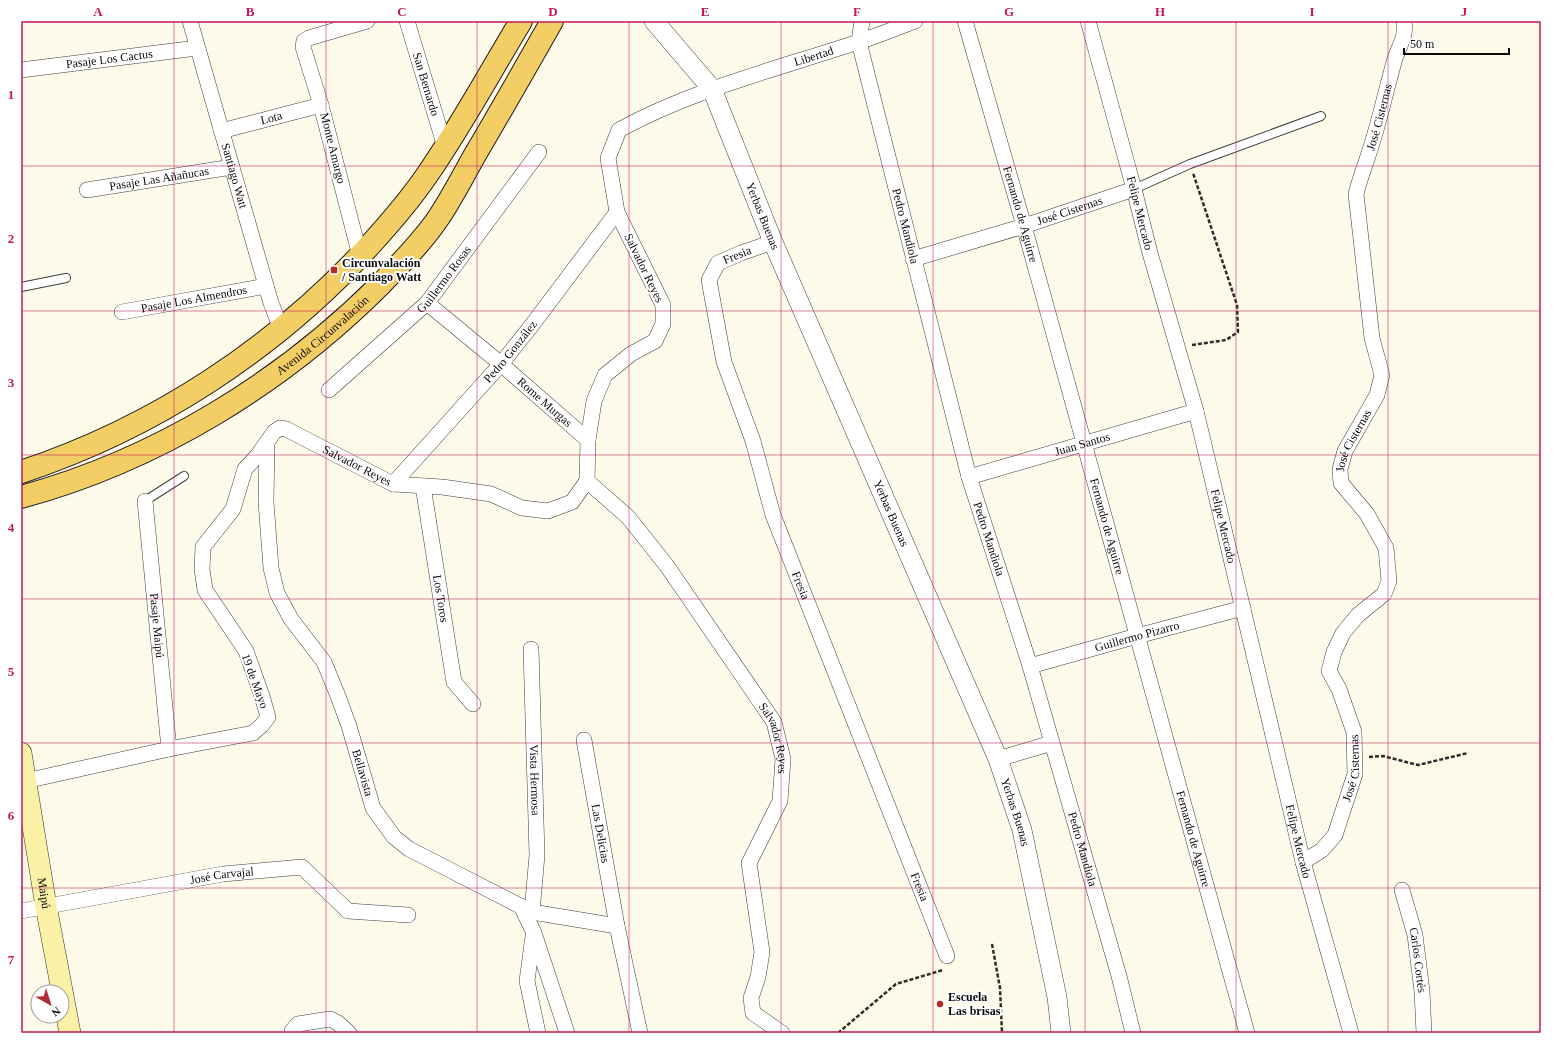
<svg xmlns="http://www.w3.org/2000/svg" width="1562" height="1054" font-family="'Times New Roman',serif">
<rect width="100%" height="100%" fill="#fefae9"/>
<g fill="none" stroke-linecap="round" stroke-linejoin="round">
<defs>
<g id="service">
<polyline points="1134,189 1190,164 1321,116"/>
<polyline points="21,287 66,278"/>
<polyline points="145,501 184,476"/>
</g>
<g id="minor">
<path id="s1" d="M190,21L271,303L281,329"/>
<path id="s2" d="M407,21L445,147"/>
<path id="s3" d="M862,21L859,42L969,477L1030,666L1119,976L1133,1033"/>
<path id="s4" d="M965,21L1024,226L1247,1033"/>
<path id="s5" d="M1088,21L1134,189L1150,253L1196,411L1303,862L1351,1033"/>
<path id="s6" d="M21,70L197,48"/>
<path id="s7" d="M221,131L321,105"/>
<path id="s8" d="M87,190L232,167"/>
<path id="s9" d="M773,242L741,253L718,263L709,280L724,362L753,441L773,515L947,956"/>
<polyline points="360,256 321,105 303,47 304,41 309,38 367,21"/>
<path id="s10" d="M913,259L1024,226L1134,189"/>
<path id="s11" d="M427,303L501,364L588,440"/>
<path id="s12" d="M122,312L266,286"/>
<path id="s13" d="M329,390L427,303L539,152"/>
<path id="s14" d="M267,442L266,502L271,568L277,593L291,619L324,662L338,696L349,726L373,808L394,837L409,849L532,912L617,926L640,1033"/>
<path id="s15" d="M969,477L1196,411"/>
<path id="s16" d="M587,481L628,517L667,566L774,722L783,759L780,801L749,863L762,952L758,977L751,998L753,1013L782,1033"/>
<path id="s17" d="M393,484L501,364L532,325L617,212"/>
<path id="s18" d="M423,486L454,682L473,704"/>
<path id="s19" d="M145,501L169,749"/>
<path id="s20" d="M531,649L537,855L532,912"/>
<path id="s21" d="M1030,666L1137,636L1243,608"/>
<path id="s22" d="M584,740L617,926"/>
<polyline points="998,759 1052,743"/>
<path id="s23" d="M21,782L169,749L253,733L262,725L268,717L262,696L246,651L205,590L202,569L203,547L233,509L245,469L258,455L274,432L280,428L286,429L393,484L442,487L491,494L522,508L548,511L572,502L587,481L588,440L594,401L605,375L631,354L655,341L663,324V305L617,212L608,158L619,130C694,89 777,69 858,42C877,36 896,28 915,21"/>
<path id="s24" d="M1303,862L1322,850L1335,835L1355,774L1354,732L1339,689L1329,671L1334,652L1343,633L1358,615L1384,594L1389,581L1386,548L1367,514L1341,483L1340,469L1345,451L1377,395L1382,375L1372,338L1356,194C1359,182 1363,171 1367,159C1378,128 1385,94 1394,62C1398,47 1407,37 1404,21"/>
<path id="s25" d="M1402,890L1415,935L1422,991L1424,1033"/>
<polyline points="521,906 534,933 567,1033"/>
<path id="s26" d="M21,911L223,874L302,867L348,911L408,915"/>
<polyline points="533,936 527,981 538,1033"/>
<polyline points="292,1033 292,1031 298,1024 330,1019 338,1023 349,1033"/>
</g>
<g id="tertiary">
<path id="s27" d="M654,21L712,89L773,242L998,759L1022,830L1057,997L1061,1033"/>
</g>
<g id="secondary">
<path id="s28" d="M21,753L46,906L70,1033"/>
</g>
<g id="primary">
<path d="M21,472C154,428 275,349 370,245C390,223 410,200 427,175C461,126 490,72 521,21"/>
<path id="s29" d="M21,497C157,460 282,383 381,284C400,264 424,240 439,217C453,196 464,174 476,153C502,109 527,65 552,21"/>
</g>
</defs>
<use href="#service" stroke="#3d3d3d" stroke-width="10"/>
<use href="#minor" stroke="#3d3d3d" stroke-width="16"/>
<use href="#tertiary" stroke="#3d3d3d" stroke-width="20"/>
<use href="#secondary" stroke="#2c2c2c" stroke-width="22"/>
<use href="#primary" stroke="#1b1b1b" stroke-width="24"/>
<g stroke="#2c2c2c" stroke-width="2.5" stroke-dasharray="4 2" stroke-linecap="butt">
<polyline points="1192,345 1226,340 1238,332 1237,305 1193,173"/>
<polyline points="1369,757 1383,756 1418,765 1468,753"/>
<polyline points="992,944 1000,988 1002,1033"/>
<polyline points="838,1033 896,984 943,970"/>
</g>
<use href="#service" stroke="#fff" stroke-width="8"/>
<use href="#minor" stroke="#fff" stroke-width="15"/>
<use href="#tertiary" stroke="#fff" stroke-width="19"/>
<use href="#secondary" stroke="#fbf1a6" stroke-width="21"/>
<use href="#primary" stroke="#f2ce64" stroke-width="22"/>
</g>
<path fill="none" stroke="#c2185b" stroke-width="1" stroke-opacity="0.55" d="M174,21V1033M326,21V1033M477,21V1033M629,21V1033M781,21V1033M933,21V1033M1085,21V1033M1236,21V1033M1388,21V1033M21,166H1541M21,311H1541M21,455H1541M21,599H1541M21,743H1541M21,888H1541"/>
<g fill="#b32a32" stroke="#fff" stroke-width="1.5">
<rect x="330" y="266" width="8" height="8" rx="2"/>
<circle cx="940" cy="1004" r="4"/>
</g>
<g text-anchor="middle" stroke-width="4" stroke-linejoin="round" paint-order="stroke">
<g font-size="12" fill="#0a0a0a" stroke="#fff">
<text dy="4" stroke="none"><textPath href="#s23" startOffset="1531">Libertad</textPath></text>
<text dy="4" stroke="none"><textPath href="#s6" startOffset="89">Pasaje Los Cactus</textPath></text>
<text dy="4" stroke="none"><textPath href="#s2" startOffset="66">San Bernardo</textPath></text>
<text dy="4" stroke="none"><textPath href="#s24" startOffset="820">José Cisternas</textPath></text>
<text dy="4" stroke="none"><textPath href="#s7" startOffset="52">Lota</textPath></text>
<text transform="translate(333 148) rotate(76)" y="4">Monte Amargo</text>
<text dy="4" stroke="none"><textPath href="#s1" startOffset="161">Santiago Watt</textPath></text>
<text dy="4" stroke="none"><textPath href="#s8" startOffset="73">Pasaje Las Añañucas</textPath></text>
<text dy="4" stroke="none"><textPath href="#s10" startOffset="164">José Cisternas</textPath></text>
<text dy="4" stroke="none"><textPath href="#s5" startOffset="199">Felipe Mercado</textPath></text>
<text dy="4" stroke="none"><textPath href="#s4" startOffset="201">Fernando de Aguirre</textPath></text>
<text dy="4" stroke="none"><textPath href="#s27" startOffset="226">Yerbas Buenas</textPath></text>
<text dy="4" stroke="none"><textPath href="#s3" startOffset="211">Pedro Mandiola</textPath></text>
<text transform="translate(737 255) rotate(-22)" y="4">Fresia</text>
<text transform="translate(644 268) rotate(64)" y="4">Salvador Reyes</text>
<text dy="4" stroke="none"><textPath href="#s13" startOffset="160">Guillermo Rosas</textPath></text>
<text dy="4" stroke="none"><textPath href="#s12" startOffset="73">Pasaje Los Almendros</textPath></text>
<text dy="4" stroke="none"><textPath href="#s29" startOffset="345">Avenida Circunvalación</textPath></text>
<text dy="4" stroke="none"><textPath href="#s17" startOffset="177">Pedro González</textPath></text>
<text dy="4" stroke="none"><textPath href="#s11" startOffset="154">Rome Murgas</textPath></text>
<text dy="4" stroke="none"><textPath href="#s24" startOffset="484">José Cisternas</textPath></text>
<text dy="4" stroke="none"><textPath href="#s15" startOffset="118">Juan Santos</textPath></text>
<text dy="4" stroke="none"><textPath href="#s23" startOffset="676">Salvador Reyes</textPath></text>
<text dy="4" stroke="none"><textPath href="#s27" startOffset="550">Yerbas Buenas</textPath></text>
<text dy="4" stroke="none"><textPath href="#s5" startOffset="523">Felipe Mercado</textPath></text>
<text dy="4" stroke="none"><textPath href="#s4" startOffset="525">Fernando de Aguirre</textPath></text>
<text dy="4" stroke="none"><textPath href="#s3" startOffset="535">Pedro Mandiola</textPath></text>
<text dy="4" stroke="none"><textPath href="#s9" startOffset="398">Fresia</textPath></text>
<text dy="4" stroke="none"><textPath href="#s18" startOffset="114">Los Toros</textPath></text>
<text dy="4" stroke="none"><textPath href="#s19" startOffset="125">Pasaje Maipú</textPath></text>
<text dy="4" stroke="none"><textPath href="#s21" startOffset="111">Guillermo Pizarro</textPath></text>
<text transform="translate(255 681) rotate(70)" y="4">19 de Mayo</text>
<text dy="4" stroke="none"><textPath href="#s16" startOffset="322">Salvador Reyes</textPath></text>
<text dy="4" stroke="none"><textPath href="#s24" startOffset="112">José Cisternas</textPath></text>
<text dy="4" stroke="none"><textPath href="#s14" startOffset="353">Bellavista</textPath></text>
<text dy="4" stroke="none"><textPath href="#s20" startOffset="131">Vista Hermosa</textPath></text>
<text dy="4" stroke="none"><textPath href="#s27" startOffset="874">Yerbas Buenas</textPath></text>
<text dy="4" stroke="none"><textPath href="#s22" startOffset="95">Las Delicias</textPath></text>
<text dy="4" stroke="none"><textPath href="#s4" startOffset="849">Fernando de Aguirre</textPath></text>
<text dy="4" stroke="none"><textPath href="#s5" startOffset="847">Felipe Mercado</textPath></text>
<text dy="4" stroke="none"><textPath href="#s3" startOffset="859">Pedro Mandiola</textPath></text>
<text dy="4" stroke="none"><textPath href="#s26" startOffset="204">José Carvajal</textPath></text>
<text dy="4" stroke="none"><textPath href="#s9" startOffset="722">Fresia</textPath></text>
<text dy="4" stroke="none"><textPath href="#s28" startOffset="142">Maipú</textPath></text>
<text dy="4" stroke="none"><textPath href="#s25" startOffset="72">Carlos Cortés</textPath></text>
</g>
<g font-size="12" font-weight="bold" fill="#0a0a0a" stroke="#fff" text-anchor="start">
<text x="342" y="267">Circunvalación<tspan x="342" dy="14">/ Santiago Watt</tspan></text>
<text x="948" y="1001">Escuela<tspan x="948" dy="14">Las brisas</tspan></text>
</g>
</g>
<rect width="1562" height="1054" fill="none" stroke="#ffffff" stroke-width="44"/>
<g transform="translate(50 1004) rotate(141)"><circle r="19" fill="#ffffff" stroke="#9d9d9d"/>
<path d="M0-3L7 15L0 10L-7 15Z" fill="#b32a32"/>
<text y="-6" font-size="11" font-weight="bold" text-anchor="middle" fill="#0a0a0a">N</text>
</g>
<path d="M1404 48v6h105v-6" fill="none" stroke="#0a0a0a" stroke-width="2"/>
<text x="1410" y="48" font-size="12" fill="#0a0a0a" stroke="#ffffff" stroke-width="3" paint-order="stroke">50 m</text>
<rect x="22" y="22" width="1518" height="1010" fill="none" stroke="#c2185b" stroke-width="1.5"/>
<g font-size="13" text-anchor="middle" font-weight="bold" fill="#c2185b">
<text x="98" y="16">A</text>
<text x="250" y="16">B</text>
<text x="402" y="16">C</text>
<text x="553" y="16">D</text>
<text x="705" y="16">E</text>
<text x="857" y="16">F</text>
<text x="1009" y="16">G</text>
<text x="1160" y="16">H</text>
<text x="1312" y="16">I</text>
<text x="1464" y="16">J</text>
<text x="11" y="99">1</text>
<text x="11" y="243">2</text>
<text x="11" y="387">3</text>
<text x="11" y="532">4</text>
<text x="11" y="676">5</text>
<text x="11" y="820">6</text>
<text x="11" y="964">7</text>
</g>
</svg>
